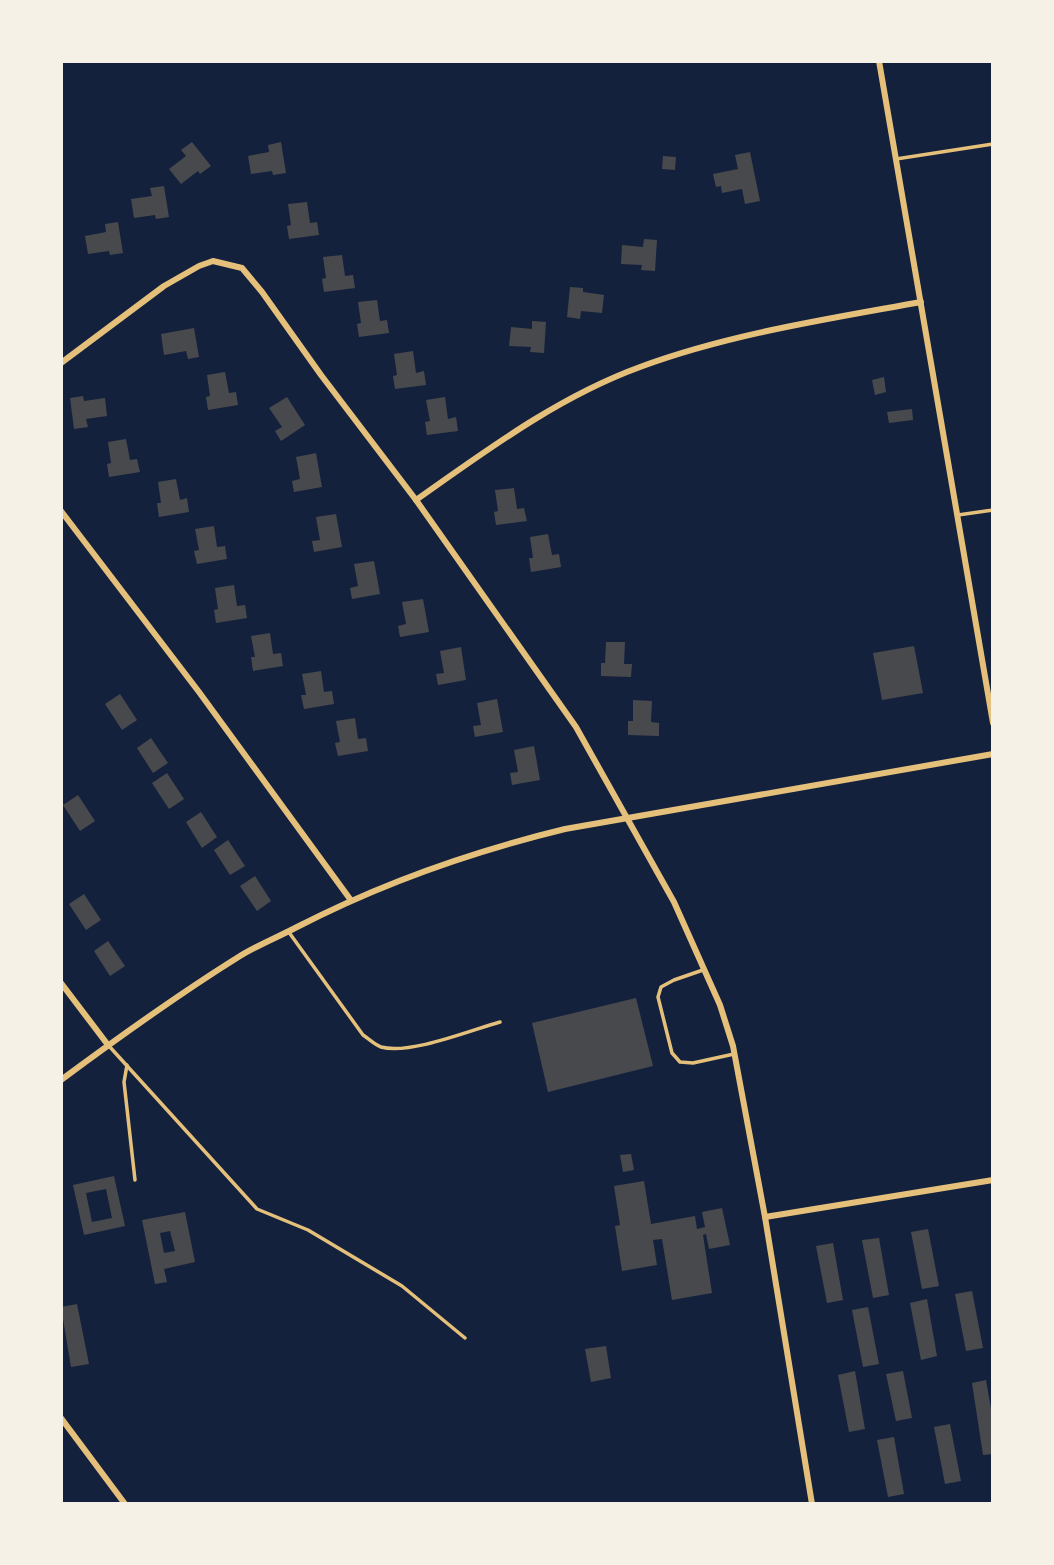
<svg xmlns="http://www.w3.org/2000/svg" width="1054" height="1565" font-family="'Noto Sans',sans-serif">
<rect width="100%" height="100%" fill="#14213d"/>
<g fill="#48494c" fill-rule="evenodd">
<polygon points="192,142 211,166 200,174 198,171 181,184 169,169 186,156 181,150"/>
<polygon points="281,142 286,173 273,175 272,171 251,174 248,156 269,152 268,145"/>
<polygon points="750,152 760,201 745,204 742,189 722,193 721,186 716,187 713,174 738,169 735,155"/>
<polygon points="663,156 676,157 675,170 662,169"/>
<polygon points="164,186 169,217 156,219 155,215 134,218 131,199 152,196 150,188"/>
<polygon points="307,202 310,223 317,222 319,235 289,239 287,226 291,225 288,204"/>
<polygon points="118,222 123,253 110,255 109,251 88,254 85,236 106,232 105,224"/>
<polygon points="644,239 657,240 655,271 641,270 642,265 621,264 622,245 643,247"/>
<polygon points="342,255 345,276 353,275 355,288 324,292 322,279 326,278 323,257"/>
<polygon points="570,287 583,288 583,292 604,295 602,313 581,311 580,319 567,317"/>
<polygon points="377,300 380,321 387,320 389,333 359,337 357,324 361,323 358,302"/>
<polygon points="532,321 546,322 544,353 530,352 531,347 509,346 511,327 532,329"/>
<polygon points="194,328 199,357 188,359 186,351 164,355 161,334"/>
<polygon points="413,351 416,373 424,371 426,385 395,389 393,376 397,375 394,354"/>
<polygon points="225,372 229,393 236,392 238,405 208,410 206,397 210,396 207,375"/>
<polygon points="884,377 886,392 875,395 872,380"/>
<polygon points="83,396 84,401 105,398 107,416 86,419 88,427 74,429 70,398"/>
<polygon points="287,397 305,425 281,441 275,431 282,427 269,408"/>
<polygon points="445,397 448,419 456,417 458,431 427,435 425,422 430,421 426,400"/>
<polygon points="912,409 913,420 889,423 887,412"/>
<polygon points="126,439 130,460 137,459 140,472 109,477 107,464 111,463 108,442"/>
<polygon points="316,453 322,487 294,492 292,481 300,479 296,457"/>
<polygon points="176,479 180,500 187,498 189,512 159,517 157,503 161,503 158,482"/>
<polygon points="514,488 517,509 524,508 527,521 496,525 494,512 498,511 495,490"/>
<polygon points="336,514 342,547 314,552 312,541 320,540 316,517"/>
<polygon points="214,526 217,547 225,546 227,559 197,564 194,551 199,550 195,529"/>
<polygon points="548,534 552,555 559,554 561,567 531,572 529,558 533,558 530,537"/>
<polygon points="374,561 380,594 352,599 350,588 358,586 354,564"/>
<polygon points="234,585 237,606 245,605 247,618 216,623 214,610 218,609 215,588"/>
<polygon points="423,599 429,632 400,637 398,626 406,624 402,602"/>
<polygon points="270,633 273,654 281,653 283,666 253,671 251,657 255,657 251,636"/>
<polygon points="606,642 625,642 624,664 632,664 631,677 601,676 601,663 605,663"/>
<polygon points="914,646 923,693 882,700 873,653"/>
<polygon points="461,647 466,680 438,685 436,674 444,673 440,651"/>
<polygon points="321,671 324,692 332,691 334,704 304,709 301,695 306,695 302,674"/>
<polygon points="120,694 137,720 122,730 105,704"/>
<polygon points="497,699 503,732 475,737 473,726 481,725 477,703"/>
<polygon points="633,700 652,701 651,722 659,723 659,736 628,735 628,721 633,721"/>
<polygon points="355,718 358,739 366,738 368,751 338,756 335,743 340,742 336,721"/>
<polygon points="151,738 168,763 153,773 137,748"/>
<polygon points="534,746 540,780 512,785 510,773 518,772 514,750"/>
<polygon points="167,773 184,799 169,809 152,783"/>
<polygon points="78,795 95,821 80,831 63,805"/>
<polygon points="201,812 217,837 202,848 186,822"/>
<polygon points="228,840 245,866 230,875 214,850"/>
<polygon points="255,876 271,901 257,911 240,886"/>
<polygon points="84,894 101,920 86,930 69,904"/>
<polygon points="108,941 125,966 110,976 94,951"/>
<polygon points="636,998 653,1066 548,1092 532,1023"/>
<polygon points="631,1154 634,1170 623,1172 620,1155"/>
<path d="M114,1176L125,1226L84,1235L73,1185ZM106,1189L112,1218L92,1222L86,1193Z"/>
<polygon points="644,1181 651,1224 695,1216 697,1229 705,1227 702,1212 722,1208 730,1245 709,1249 706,1234 703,1235 712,1293 672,1300 662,1239 653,1240 657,1265 622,1271 615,1226 620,1225 614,1186"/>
<path d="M185,1212L195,1262L164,1269L167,1282L155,1284L142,1220ZM170,1231L175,1251L164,1253L160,1233Z"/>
<polygon points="928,1229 939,1286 922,1289 911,1232"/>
<polygon points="879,1238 889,1295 873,1298 862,1240"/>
<polygon points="833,1243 843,1300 827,1303 816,1246"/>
<polygon points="972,1291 983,1348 966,1351 955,1294"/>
<polygon points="927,1299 937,1356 921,1360 910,1303"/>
<polygon points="77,1304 89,1364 71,1367 61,1307"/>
<polygon points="868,1307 879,1364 863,1367 852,1310"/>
<polygon points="606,1346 611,1378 591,1382 585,1349"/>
<polygon points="855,1371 865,1429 849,1432 838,1375"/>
<polygon points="903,1371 912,1418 896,1421 886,1374"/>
<polygon points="986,1380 993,1420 993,1454 983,1455 972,1383"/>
<polygon points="950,1424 961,1481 945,1484 934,1427"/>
<polygon points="894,1437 904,1494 888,1497 877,1440"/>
</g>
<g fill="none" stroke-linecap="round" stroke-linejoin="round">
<g stroke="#e5c07b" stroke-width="3.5">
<polyline points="896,159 993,144"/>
<polyline points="958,515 993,510"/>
<path d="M288,931L363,1035C369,1039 375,1045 381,1047C410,1055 471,1030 500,1022"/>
<polyline points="703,970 674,980 661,987 658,997 672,1053 680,1062 693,1063 734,1054"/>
<polyline points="109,1046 257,1209 308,1230 402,1286 465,1338"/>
<polyline points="127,1065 124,1082 135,1180"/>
</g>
<g stroke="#e5c07b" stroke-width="6">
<polyline points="879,61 993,723"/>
<polyline points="61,363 164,286 199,266 213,261 242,268 262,292 321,375 416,500 576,727 674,902 720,1005 733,1046 765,1217 812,1504"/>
<path d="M416,500C487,450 558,397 640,367C729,334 828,319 921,302"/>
<polyline points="61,511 199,692 350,899"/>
<polyline points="61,983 108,1045"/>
<path d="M61,1080C119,1037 179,994 240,956C258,945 278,937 297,927C384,882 470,852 565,829L993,754"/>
<polyline points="765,1217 993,1180"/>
<polyline points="61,1418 125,1504"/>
</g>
</g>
<rect width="1054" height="1565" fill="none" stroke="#f6f1e7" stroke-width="126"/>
</svg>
